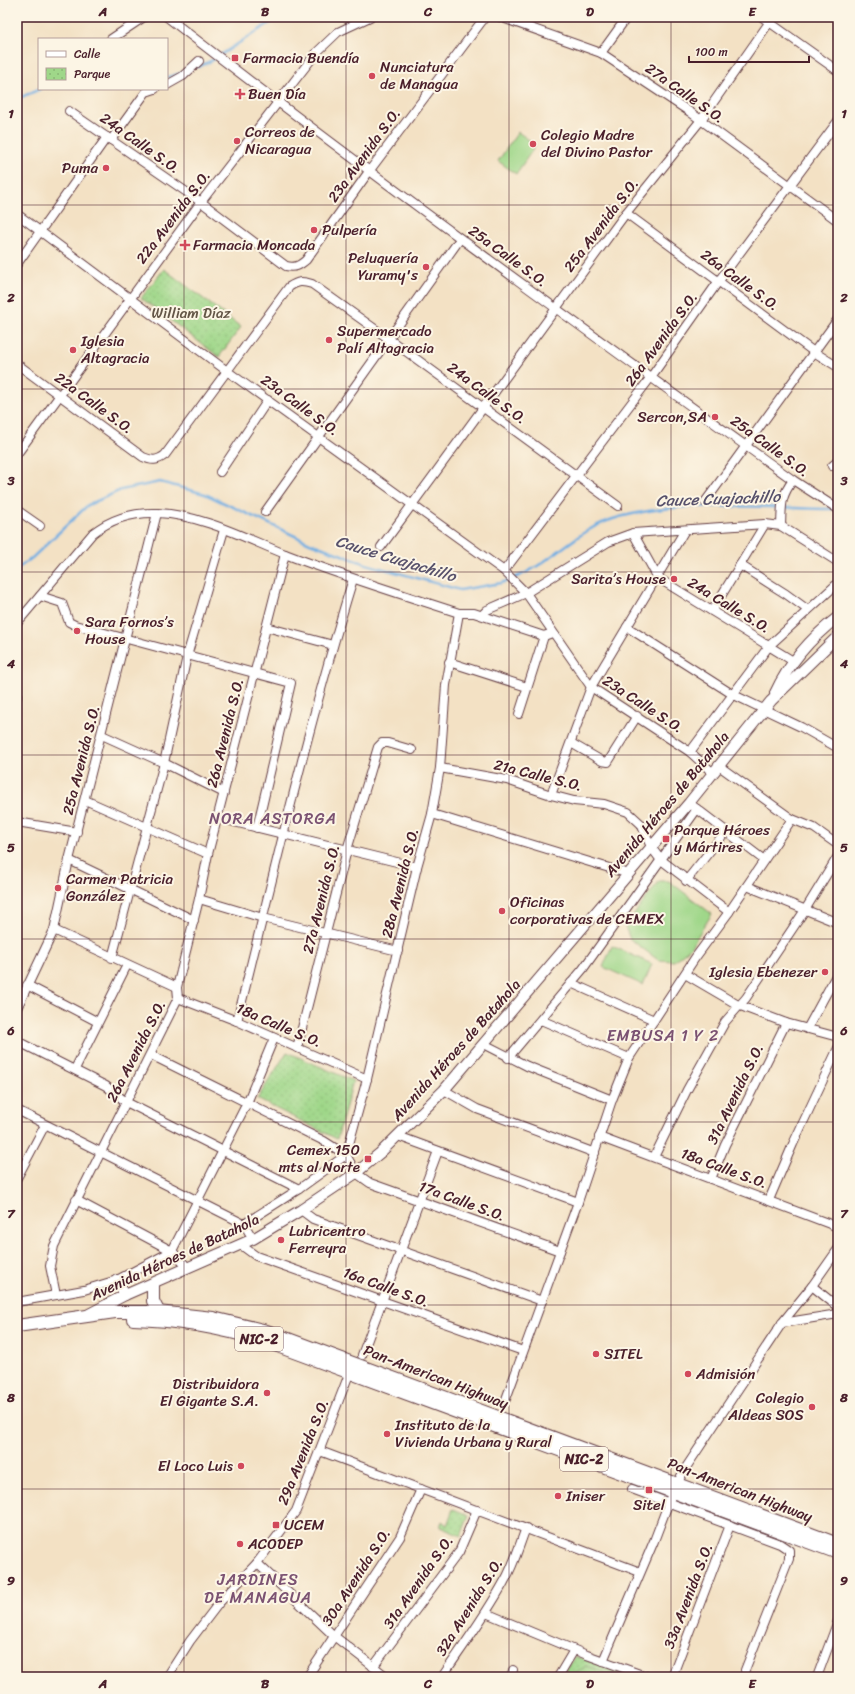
<svg xmlns="http://www.w3.org/2000/svg" width="855" height="1694" font-family="Sriracha,sans-serif">
<defs>
<pattern id="park-dots" width="8" height="8" patternUnits="userSpaceOnUse"><rect width="8" height="8" fill="#9fd789"/><path d="M2 2h.1M6 6h.1" fill="none" stroke="#8ab876" stroke-width="1.8" stroke-linecap="round"/></pattern>
</defs>
<rect width="100%" height="100%" fill="#fcf5e5"/>
<filter id="ink" filterUnits="userSpaceOnUse"><feTurbulence type="fractalNoise" baseFrequency=".025" numOctaves="2"/><feDisplacementMap in="SourceGraphic" scale="8" xChannelSelector="R" yChannelSelector="G"/><feConvolveMatrix kernelMatrix="1 2 1 2 8 2 1 2 1" color-interpolation-filters="sRGB"/></filter>
<filter id="wash" filterUnits="userSpaceOnUse"><feTurbulence type="fractalNoise" baseFrequency=".012" numOctaves="4" result="noise"/><feDisplacementMap in="SourceGraphic" scale="16" xChannelSelector="R" yChannelSelector="G"/><feGaussianBlur stdDeviation="0.9" result="paint"/><feColorMatrix in="noise" values="0 0 0 0 0 0 0 0 0 0 0 0 0 0 0 0 0 1.4 0 .05"/><feComposite in="paint" operator="in"/></filter>
<g filter="url(#wash)">
<rect width="100%" height="100%" fill="#f3e1c4"/>
<g fill="url(#park-dots)" stroke="#747b5a">
<polygon points="164,269 241,327 219,357 141,298"/>
<polygon points="287,1052 353,1081 337,1139 257,1099"/>
<polygon points="453,1509 469,1515 461,1536 440,1527 442,1521 447,1525"/>
<polygon points="575,1656 637,1677 562,1677"/>
</g>
<g fill="#9fd789" stroke="#747b5a">
<polygon points="518,132 536,145 516,174 498,161"/>
<polygon points="659,881 669,881 712,914 690,948 674,961 658,960 630,939 625,927"/>
<polygon points="612,946 652,964 643,985 603,967"/>
<polygon points="586,1666 618,1677 571,1677"/>
</g>
<g fill="none" stroke-linecap="round" stroke-linejoin="round">
<g stroke="#70aee3" stroke-width="2.5">
<polyline points="198,67 213,60 279,17"/>
<polyline points="167,77 182,73"/>
<polyline points="17,99 40,89"/>
<polyline points="17,569 32,558 88,505 121,490 160,482 205,494 310,543 366,564 460,590 501,583 510,580"/>
<path d="M514,578C551,564 576,530 613,519C679,499 763,508 832,509"/>
</g>
</g>
</g>
<g filter="url(#ink)">
<g fill="none" stroke-linecap="round" stroke-linejoin="round">
<defs>
<g id="minor">
<path d="M167,17C372,176 582,328 793,480L838,509"/>
<polyline points="500,17 601,53 690,112 838,221"/>
<polyline points="762,17 838,71"/>
<polyline points="111,39 144,17"/>
<polyline points="601,53 627,17"/>
<polyline points="167,85 183,76 199,61"/>
<path d="M69,111L201,202L286,266C295,268 299,266 306,260L370,170L485,17"/>
<polyline points="111,140 146,92 155,89"/>
<polyline points="626,213 814,352 838,367"/>
<polyline points="17,214 227,371 504,571 526,593 591,687 690,752 713,773"/>
<polyline points="17,264 107,137"/>
<path d="M17,364L143,457C152,461 157,461 165,455L289,287C298,281 302,281 312,284L389,339L618,506"/>
<polyline points="17,454 201,202 299,75 317,52 338,32 370,17"/>
<polyline points="832,466 838,461"/>
<polyline points="220,472 268,400"/>
<polyline points="705,502 838,319"/>
<polyline points="17,510 40,526"/>
<polyline points="265,512 460,239"/>
<path d="M781,526C782,504 780,498 793,480"/>
<polyline points="633,533 658,578 793,661"/>
<polyline points="381,547 626,213 701,120 773,17"/>
<polyline points="740,565 786,594 808,610"/>
<polyline points="504,571 651,377 718,282 838,121"/>
<polyline points="40,596 62,603 69,622 75,625 291,683 257,828"/>
<polyline points="712,611 765,524"/>
<polyline points="482,615 487,610 526,593 608,542 633,533 765,524 781,526 838,562"/>
<path d="M17,623L93,533C112,518 134,512 158,513C202,515 245,538 285,554C342,576 401,594 459,613H474L544,636L552,633"/>
<polyline points="266,627 333,645"/>
<polyline points="627,627 732,694 801,727 838,748"/>
<polyline points="449,662 527,687"/>
<polyline points="17,674 17,697"/>
<polyline points="519,714 544,636"/>
<polyline points="102,735 164,763 224,793"/>
<polyline points="571,743 602,761 608,762 637,716"/>
<polyline points="690,752 769,646 838,583"/>
<polyline points="719,766 792,819 814,828 838,845"/>
<polyline points="440,768 507,780 551,795 574,801 604,804 628,812 641,824 651,847 660,859 729,912"/>
<polyline points="551,795 591,687 685,530"/>
<polyline points="85,800 208,854"/>
<polyline points="697,809 764,860"/>
<polyline points="432,814 629,874"/>
<polyline points="218,818 417,867"/>
<polyline points="17,822 77,832"/>
<polyline points="69,860 194,920"/>
<polyline points="686,881 726,831"/>
<polyline points="747,886 838,923"/>
<polyline points="199,899 263,918 398,951"/>
<polyline points="54,930 177,987"/>
<polyline points="112,958 164,763 187,656 224,530"/>
<polyline points="685,974 738,1005 786,1023 838,1037"/>
<polyline points="571,983 654,1020"/>
<polyline points="27,985 98,1022"/>
<polyline points="178,998 237,1021 367,1079"/>
<polyline points="17,1008 54,930 69,860 157,513"/>
<polyline points="541,1020 629,1058"/>
<path d="M237,1021C274,874 308,725 353,579"/>
<polyline points="807,1029 838,972"/>
<polyline points="17,1041 106,1086 126,1102 299,1189"/>
<polyline points="484,1044 527,1066 612,1100"/>
<polyline points="297,1048 347,850 378,747 382,743 388,743 412,750"/>
<polyline points="151,1055 324,1141 346,1155 356,1173 370,1183 560,1251"/>
<polyline points="508,1058 583,969 697,809 689,803"/>
<polyline points="75,1069 127,965"/>
<polyline points="444,1090 477,1109 595,1153"/>
<polyline points="17,1110 244,1224 253,1239"/>
<polyline points="398,1136 578,1202"/>
<polyline points="599,1137 838,1227"/>
<polyline points="346,1155 367,1079 417,867 432,814 440,768 446,685 459,613"/>
<polyline points="654,1157 687,1090 725,1022 746,998 805,910 838,856"/>
<polyline points="17,1178 45,1125"/>
<polyline points="711,1179 725,1145 786,1023"/>
<polyline points="76,1200 172,1251 247,1103 274,1038"/>
<polyline points="769,1200 793,1144 838,1048"/>
<polyline points="301,1210 313,1219 542,1301"/>
<polyline points="244,1224 299,1189 346,1155"/>
<polyline points="241,1245 256,1256 523,1351"/>
<polyline points="812,1286 838,1307"/>
<polyline points="56,1295 50,1266 54,1246 178,998 177,987 199,899 208,854 285,554"/>
<polyline points="17,1302 84,1290 117,1280 172,1251 188,1268"/>
<polyline points="782,1323 838,1314"/>
<polyline points="362,1355 438,1151"/>
<polyline points="506,1399 578,1202 612,1100 629,1058 695,958 729,912 792,819"/>
<polyline points="320,1451 640,1572"/>
<polyline points="632,1489 780,1544 789,1550 789,1559 745,1670"/>
<polyline points="257,1563 334,1636 387,1677"/>
<polyline points="486,1613 587,1655 648,1677"/>
<polyline points="603,1661 654,1541 673,1491 685,1469 782,1323 812,1286 838,1249"/>
<polyline points="373,1667 459,1552 477,1510"/>
<polyline points="167,1677 190,1641 219,1603 257,1563 296,1511 351,1369"/>
<polyline points="307,1677 400,1537 421,1489"/>
<path d="M442,1677C463,1646 486,1615 504,1582C514,1565 519,1546 526,1528"/>
<polyline points="511,1677 513,1670"/>
<polyline points="558,1677 574,1650"/>
<polyline points="672,1677 730,1525"/>
<polyline points="817,1677 838,1621"/>
</g>
<g id="major">
<path d="M775,693C789,663 812,637 838,617"/>
<polyline points="117,1280 125,1295"/>
<polyline points="89,1314 125,1295 253,1239 301,1210 356,1173 380,1153 444,1090 689,803 771,701 838,636"/>
</g>
<g id="highway">
<polyline points="153,1284 153,1301 161,1317"/>
<path d="M133,1319C178,1320 221,1328 264,1341L838,1553"/>
<polyline points="17,1326 115,1312 158,1312 213,1318 267,1331 838,1544"/>
</g>
</defs>
<use href="#minor" stroke="#633c42" stroke-width="10"/>
<use href="#major" stroke="#633c42" stroke-width="12"/>
<use href="#highway" stroke="#633c42" stroke-width="14"/>
<use href="#minor" stroke="#fff" stroke-width="8"/>
<use href="#major" stroke="#fff" stroke-width="10"/>
<use href="#highway" stroke="#fff" stroke-width="12"/>
</g>
</g>
<path fill="none" stroke="#4a1f2b" stroke-width="1" stroke-opacity="0.55" d="M184,17V1677M346,17V1677M509,17V1677M671,17V1677M17,205H838M17,389H838M17,572H838M17,755H838M17,939H838M17,1122H838M17,1305H838M17,1489H838"/>
<g fill="#d1495b" stroke="#fcf5e5" stroke-width="1.5">
<rect x="231" y="54" width="8" height="8" rx="2"/>
<circle cx="372" cy="76" r="4"/>
<path d="M238 88h4v4h4v4h-4v4h-4v-4h-4v-4h4z"/>
<circle cx="237" cy="141" r="4"/>
<circle cx="533" cy="144" r="4"/>
<circle cx="106" cy="168" r="4"/>
<circle cx="314" cy="230" r="4"/>
<path d="M183 239h4v4h4v4h-4v4h-4v-4h-4v-4h4z"/>
<circle cx="426" cy="267" r="4"/>
<circle cx="329" cy="340" r="4"/>
<circle cx="73" cy="350" r="4"/>
<circle cx="715" cy="417" r="4"/>
<circle cx="674" cy="579" r="4"/>
<circle cx="77" cy="631" r="4"/>
<rect x="662" y="835" width="8" height="8" rx="2"/>
<circle cx="58" cy="888" r="4"/>
<circle cx="502" cy="911" r="4"/>
<circle cx="825" cy="972" r="4"/>
<rect x="364" y="1155" width="8" height="8" rx="2"/>
<circle cx="281" cy="1240" r="4"/>
<circle cx="596" cy="1354" r="4"/>
<circle cx="688" cy="1374" r="4"/>
<circle cx="267" cy="1393" r="4"/>
<circle cx="812" cy="1407" r="4"/>
<circle cx="387" cy="1434" r="4"/>
<circle cx="241" cy="1466" r="4"/>
<rect x="645" y="1486" width="8" height="8" rx="2"/>
<circle cx="558" cy="1496" r="4"/>
<rect x="272" y="1521" width="8" height="8" rx="2"/>
<circle cx="240" cy="1544" r="4"/>
</g>
<g text-anchor="middle" stroke-width="4" stroke-linejoin="round" paint-order="stroke">
<g fill="#fcf5e5" stroke="#7f5f63" stroke-width="1">
<rect x="235" y="1327" width="48" height="24" rx="3"/>
<rect x="560" y="1447" width="48" height="24" rx="3"/>
</g>
<g font-size="14" font-weight="bold" fill="#4a1f2b">
<text x="259" y="1344">NIC-2</text>
<text x="584" y="1464">NIC-2</text>
</g>
<g font-size="15" fill="#4a1f2b" stroke="#fcf5e5" text-anchor="start">
<text x="243" y="63">Farmacia Buendía</text>
<text x="380" y="72">Nunciatura<tspan x="380" dy="17">de Managua</tspan></text>
<text x="248" y="99">Buen Día</text>
<text x="245" y="137">Correos de<tspan x="245" dy="17">Nicaragua</tspan></text>
<text x="541" y="140">Colegio Madre<tspan x="541" dy="17">del Divino Pastor</tspan></text>
<text x="98" y="173" text-anchor="end">Puma</text>
<text x="322" y="235">Pulpería</text>
<text x="193" y="250">Farmacia Moncada</text>
<text x="418" y="263" text-anchor="end">Peluquería<tspan x="418" dy="17">Yuramy's</tspan></text>
<text x="337" y="336">Supermercado<tspan x="337" dy="17">Palí Altagracia</tspan></text>
<text x="81" y="346">Iglesia<tspan x="81" dy="17">Altagracia</tspan></text>
<text x="707" y="422" text-anchor="end">Sercon,SA</text>
<text x="666" y="584" text-anchor="end">Sarita’s House</text>
<text x="85" y="627">Sara Fornos’s<tspan x="85" dy="17">House</tspan></text>
<text x="674" y="835">Parque Héroes<tspan x="674" dy="17">y Mártires</tspan></text>
<text x="66" y="884">Carmen Patricia<tspan x="66" dy="17">González</tspan></text>
<text x="510" y="907">Oficinas<tspan x="510" dy="17">corporativas de CEMEX</tspan></text>
<text x="817" y="977" text-anchor="end">Iglesia Ebenezer</text>
<text x="360" y="1155" text-anchor="end">Cemex 150<tspan x="360" dy="17">mts al Norte</tspan></text>
<text x="289" y="1236">Lubricentro<tspan x="289" dy="17">Ferreyra</tspan></text>
<text x="604" y="1359">SITEL</text>
<text x="696" y="1379">Admisión</text>
<text x="259" y="1389" text-anchor="end">Distribuidora<tspan x="259" dy="17">El Gigante S.A.</tspan></text>
<text x="804" y="1403" text-anchor="end">Colegio<tspan x="804" dy="17">Aldeas SOS</tspan></text>
<text x="395" y="1430">Instituto de la<tspan x="395" dy="17">Vivienda Urbana y Rural</tspan></text>
<text x="233" y="1471" text-anchor="end">El Loco Luis</text>
<text x="566" y="1501">Iniser</text>
<text x="649" y="1510" text-anchor="middle">Sitel</text>
<text x="284" y="1530">UCEM</text>
<text x="248" y="1549">ACODEP</text>
</g>
<g font-size="15" fill="#4a1f2b" stroke="#fcf5e5">
<text transform="translate(685 93) rotate(35)" y="5">27a Calle S.O.</text>
<text transform="translate(140 143) rotate(35)" y="5">24a Calle S.O.</text>
<text transform="translate(364 155) rotate(-54)" y="5">23a Avenida S.O.</text>
<text transform="translate(173 217) rotate(-53)" y="5">22a Avenida S.O.</text>
<text transform="translate(601 225) rotate(-53)" y="5">25a Avenida S.O.</text>
<text transform="translate(508 256) rotate(36)" y="5">25a Calle S.O.</text>
<text transform="translate(740 280) rotate(36)" y="5">26a Calle S.O.</text>
<text transform="translate(661 339) rotate(-54)" y="5">26a Avenida S.O.</text>
<text transform="translate(487 393) rotate(36)" y="5">24a Calle S.O.</text>
<text transform="translate(94 403) rotate(36)" y="5">22a Calle S.O.</text>
<text transform="translate(300 405) rotate(36)" y="5">23a Calle S.O.</text>
<text transform="translate(770 446) rotate(36)" y="5">25a Calle S.O.</text>
<text transform="translate(729 605) rotate(31)" y="5">24a Calle S.O.</text>
<text transform="translate(643 704) rotate(33)" y="5">23a Calle S.O.</text>
<text transform="translate(225 733) rotate(-76)" y="5">26a Avenida S.O.</text>
<text transform="translate(81 760) rotate(-76)" y="5">25a Avenida S.O.</text>
<text transform="translate(538 775) rotate(14)" y="5">21a Calle S.O.</text>
<text transform="translate(667 804) rotate(-50)" y="5">Avenida Héroes de Batahola</text>
<text transform="translate(400 883) rotate(-76)" y="5">28a Avenida S.O.</text>
<text transform="translate(321 899) rotate(-76)" y="5">27a Avenida S.O.</text>
<text transform="translate(279 1025) rotate(23)" y="5">18a Calle S.O.</text>
<text transform="translate(456 1050) rotate(-48)" y="5">Avenida Héroes de Batahola</text>
<text transform="translate(136 1051) rotate(-63)" y="5">26a Avenida S.O.</text>
<text transform="translate(735 1094) rotate(-64)" y="5">31a Avenida S.O.</text>
<text transform="translate(724 1168) rotate(20)" y="5">18a Calle S.O.</text>
<text transform="translate(462 1201) rotate(20)" y="5">17a Calle S.O.</text>
<text transform="translate(175 1257) rotate(-25)" y="5">Avenida Héroes de Batahola</text>
<text transform="translate(386 1287) rotate(20)" y="5">16a Calle S.O.</text>
<text transform="translate(436 1377) rotate(21)" y="5">Pan-American Highway</text>
<text transform="translate(303 1452) rotate(-68)" y="5">29a Avenida S.O.</text>
<text transform="translate(740 1490) rotate(21)" y="5">Pan-American Highway</text>
<text transform="translate(356 1577) rotate(-57)" y="5">30a Avenida S.O.</text>
<text transform="translate(418 1582) rotate(-55)" y="5">31a Avenida S.O.</text>
<text transform="translate(688 1596) rotate(-69)" y="5">33a Avenida S.O.</text>
<text transform="translate(469 1607) rotate(-58)" y="5">32a Avenida S.O.</text>
</g>
<g font-size="15" fill="#645647" stroke="#fcf5e5">
<text x="191" y="318">William Díaz</text>
</g>
<g font-size="16" font-style="italic" fill="#57516b" stroke="#fcf5e5">
<text transform="translate(718 498) rotate(-2)" y="6">Cauce Cuajachillo</text>
<text transform="translate(396 558) rotate(17)" y="6">Cauce Cuajachillo</text>
</g>
<g font-size="16" letter-spacing="1" fill="#7b5272" stroke="#fcf5e5">
<text x="273" y="824">NORA ASTORGA</text>
<text x="663" y="1041">EMBUSA 1 Y 2</text>
<text x="258" y="1585">JARDINES<tspan x="258" dy="18">DE MANAGUA</tspan></text>
</g>
</g>
<rect width="855" height="1694" fill="none" stroke="#fcf5e5" stroke-width="44"/>
<rect x="38" y="38" width="130" height="52" fill="#fcf5e5" stroke="#b59f9b"/>
<rect x="46" y="51" width="20" height="6" fill="#ffffff" stroke="#b59f9b"/>
<text x="74" y="58" font-size="12" fill="#4a1f2b">Calle</text>
<rect x="46" y="68" width="20" height="12" fill="url(#park-dots)" stroke="#b59f9b"/>
<text x="74" y="78" font-size="12" fill="#4a1f2b">Parque</text>
<path d="M689 56v6h120v-6" fill="none" stroke="#4a1f2b" stroke-width="2"/>
<text x="695" y="56" font-size="12" fill="#4a1f2b" stroke="#fcf5e5" stroke-width="3" paint-order="stroke">100 m</text>
<rect x="22" y="22" width="811" height="1650" fill="none" stroke="#4a1f2b" stroke-width="1.5"/>
<g font-size="13" text-anchor="middle" font-weight="bold" fill="#4a1f2b">
<text x="103" y="16">A</text>
<text x="265" y="16">B</text>
<text x="428" y="16">C</text>
<text x="590" y="16">D</text>
<text x="752" y="16">E</text>
<text x="11" y="118">1</text>
<text x="844" y="118">1</text>
<text x="11" y="302">2</text>
<text x="844" y="302">2</text>
<text x="11" y="485">3</text>
<text x="844" y="485">3</text>
<text x="11" y="668">4</text>
<text x="844" y="668">4</text>
<text x="11" y="852">5</text>
<text x="844" y="852">5</text>
<text x="11" y="1035">6</text>
<text x="844" y="1035">6</text>
<text x="11" y="1218">7</text>
<text x="844" y="1218">7</text>
<text x="11" y="1402">8</text>
<text x="844" y="1402">8</text>
<text x="11" y="1585">9</text>
<text x="844" y="1585">9</text>
<text x="103" y="1688">A</text>
<text x="265" y="1688">B</text>
<text x="428" y="1688">C</text>
<text x="590" y="1688">D</text>
<text x="752" y="1688">E</text>
</g>
</svg>
